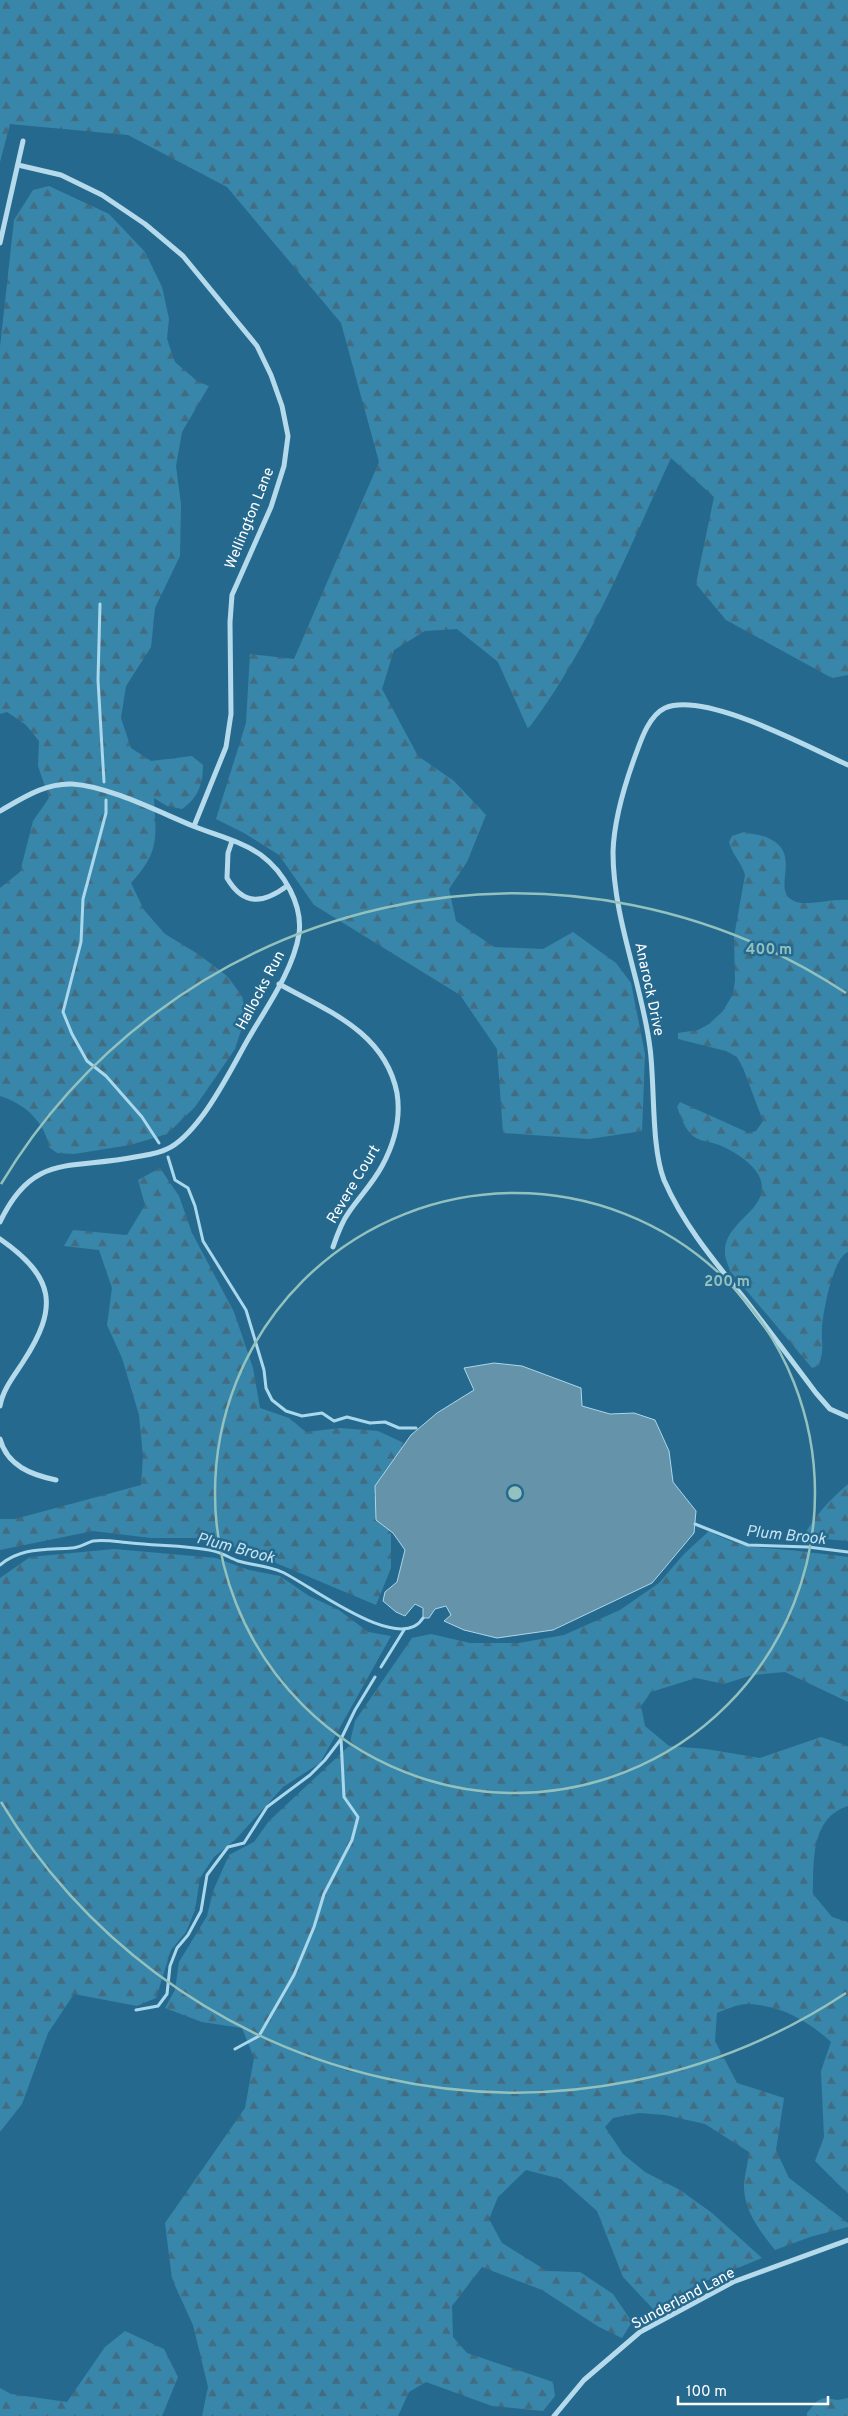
<svg xmlns="http://www.w3.org/2000/svg" width="848" height="2416" font-family="Overpass,sans-serif">
<defs>
<pattern id="forest-firs" width="22" height="20" patternUnits="userSpaceOnUse" patternTransform="scale(1.25)"><rect width="22" height="20" fill="#3986ab"/><path d="M5 1l3.5 6h-7zM16 11l3.5 6h-7z" fill="#426c80"/></pattern>
</defs>
<rect width="100%" height="100%" fill="#256a8e"/>
<g fill="url(#forest-firs)">
<path d="M0,0H848V675L832,678L726,620L696,584L714,497L671,458C628,550 590,648 528,729L498,662L457,629L425,631L394,650L382,689L418,756L454,781L486,815L467,862L449,889L456,921L494,947L543,949L573,932L616,963L631,983L645,1054L642,1131L589,1139L503,1133L497,1049L460,995L314,905L279,855L244,833L216,819L246,723L250,654L294,659L379,462L341,323L227,187L128,135L10,124L0,162Z"/>
<path d="M49,186L109,214L145,252L162,287L169,319L167,339L175,362L197,381L209,386L182,432L176,466L181,504L180,556L155,608L151,647L126,686L121,718L131,748L151,761L192,756L203,765C203,784 198,798 182,809L167,806L154,798C156,839 160,851 131,883L144,910L165,934L198,954L227,976L242,996L246,1015L235,1049L195,1107L167,1134L130,1145L74,1154L57,1153L49,1147C45,1122 24,1103 0,1096V888L20,872L33,821L49,798L38,766L39,741L26,725L7,712L0,714V347L14,220L33,190Z"/>
<path d="M744,832C752,834 763,835 770,839C803,855 770,890 794,901C807,907 833,898 848,900V1252C833,1257 823,1312 822,1328C821,1344 825,1351 818,1366L812,1368L730,1271C729,1266 725,1259 725,1253C723,1222 769,1211 761,1181C757,1165 734,1151 719,1145C710,1141 698,1142 691,1134C684,1127 681,1117 677,1107L680,1102L749,1133L756,1131L763,1121L743,1068L737,1057L726,1051L678,1039V1033L698,1030L709,1024L723,1011L733,994L735,981L734,937L745,875C742,863 733,856 729,842L732,836Z"/>
<polygon points="160,1168 179,1196 192,1233 234,1312 253,1368 260,1408 289,1418 306,1432 340,1428 378,1431 406,1444 391,1526 391,1568 376,1605 252,1553 209,1538 151,1538 93,1531 0,1550 0,1519 15,1519 141,1485 143,1456 139,1415 122,1358 107,1325 112,1288 99,1250 64,1246 73,1230 127,1235 145,1205 138,1180"/>
<path d="M848,1484V1541L803,1537C815,1515 830,1500 848,1484Z"/>
<path d="M709,1531C743,1550 761,1547 798,1551C815,1553 831,1555 848,1557V1702L785,1672L752,1675L724,1684L696,1678L651,1692L641,1706L645,1726L669,1746L706,1749L760,1758L821,1737L848,1746V1806C810,1818 814,1862 813,1894L832,1917L848,1922V2194L815,2161L824,2137L821,2071L831,2042C807,2020 780,2005 747,2004C737,2004 725,2010 717,2013L715,2041L737,2083L784,2098L776,2150L789,2178L848,2223V2227L810,2237L775,2250C760,2231 743,2210 744,2184C745,2173 748,2163 749,2152L705,2124L665,2115L639,2113L613,2118L605,2127L623,2154L645,2172L680,2190L712,2213L762,2258L696,2285L654,2310L623,2277L597,2211L561,2179L526,2170L498,2197L489,2219L502,2243L547,2271L580,2272L613,2294L632,2322L622,2338L599,2327L542,2290L482,2267L452,2306L453,2337L467,2353L553,2382L555,2396L543,2411L492,2406L426,2382L409,2392L398,2416H202L208,2387L193,2325L172,2279L165,2223L245,2108L254,2058L242,2028L202,2022L165,2008L175,1990L179,1962L207,1916L213,1891L229,1855L254,1842L269,1821L349,1746L355,1721L412,1638L431,1634L470,1643H519L564,1635L620,1610L659,1583L684,1554Z"/>
<polygon points="114,1549 216,1558 249,1570 280,1576 309,1596 339,1610 368,1632 391,1636 320,1763 283,1787 235,1840 214,1857 200,1878 195,1910 186,1932 171,1950 156,1998 137,2006 74,1994 48,2033 22,2104 0,2132 0,1578 30,1557"/>
<polygon points="125,2331 164,2349 178,2377 162,2416 0,2416 0,2388 11,2394 67,2402 105,2347"/>
<polygon points="824,2398 838,2400 848,2398 848,2416 807,2416 807,2413 817,2401"/>
</g>
<polygon fill="#6593aa" stroke="#a9d7ec" points="494,1363 522,1366 581,1388 582,1406 610,1414 634,1413 655,1420 669,1451 673,1482 696,1511 694,1533 652,1583 553,1630 497,1638 464,1630 444,1621 451,1615 446,1606 435,1609 429,1618 423,1618 423,1608 415,1604 405,1616 396,1612 383,1601 385,1592 397,1582 405,1550 393,1533 376,1520 375,1486 411,1435 437,1413 474,1390 464,1368"/>
<g fill="none" stroke-linecap="round" stroke-linejoin="round">
<g stroke="#a9d7ec" stroke-width="3">
<polyline points="100,604 98,680 104,782"/>
<polyline points="106,800 106,813 83,899 81,942 63,1012 72,1034 87,1061 106,1076 142,1117 159,1143"/>
<polyline points="168,1157 175,1180 188,1188 195,1206 203,1241 246,1310 264,1370 266,1388 272,1400 286,1411 302,1416 322,1413 334,1421 347,1417 370,1423 385,1422 399,1428 416,1428"/>
<polyline points="695,1524 748,1545 808,1547 848,1552"/>
<path d="M0,1565C21,1547 46,1550 72,1548C79,1548 86,1543 93,1541C105,1539 118,1542 131,1543C158,1546 187,1545 214,1551C222,1553 230,1558 238,1561C252,1565 269,1566 282,1572C309,1584 400,1656 423,1618"/>
<polyline points="381,1667 404,1630"/>
<polyline points="136,2010 158,2006 167,1994 170,1966 177,1948 188,1935 201,1911 207,1875 228,1847 244,1843 267,1807 310,1775 325,1760 341,1739"/>
<polyline points="235,2049 259,2036 294,1975 314,1927 324,1894 352,1840 358,1817 344,1797 341,1739 355,1710 375,1677"/>
</g>
<g stroke="#b5daeb" stroke-width="5">
<polyline points="18,165 61,175 102,195 145,224 183,256 257,346 271,375 282,406 288,436 284,466 271,507 232,595 230,622 231,714 226,747 194,826"/>
<polyline points="0,243 23,141"/>
<path d="M848,765C808,747 705,691 665,708C650,715 642,737 637,751C625,783 614,818 613,852C613,919 642,983 650,1048C655,1085 651,1147 664,1180C683,1224 714,1261 744,1298C768,1329 792,1361 816,1393L830,1409L848,1417"/>
<path d="M0,811C23,798 45,783 72,784C108,786 159,812 193,826C215,835 241,841 261,855C284,872 303,905 299,934C293,971 266,1008 247,1041C233,1066 220,1092 203,1115C194,1127 181,1143 167,1149C157,1154 145,1155 135,1157C71,1170 33,1152 0,1222"/>
<path d="M232,841L228,853L227,878C244,907 264,903 287,886"/>
<path d="M279,984C328,1011 385,1032 397,1093C401,1118 394,1144 382,1166C373,1183 360,1196 349,1212C341,1223 337,1235 333,1247"/>
<path d="M0,1239C55,1277 59,1307 23,1362C14,1376 3,1389 0,1406"/>
<path d="M0,1439C7,1466 32,1475 56,1480"/>
<polyline points="554,2416 584,2380 640,2332 733,2282 848,2240"/>
</g>
</g>
<g fill="none" stroke="#93c1be" stroke-width="2.5">
<circle cx="515" cy="1493" r="300"/>
<path d="M846 1993A600 600 0 0 1 1 1802M1 1184A600 600 0 0 1 846 993"/>
</g>
<g text-anchor="middle" stroke-width="5" stroke-linejoin="round" paint-order="stroke">
<g font-size="15" fill="#fff" stroke="#256a8e">
<text transform="translate(249 518) rotate(-68)" y="5">Wellington Lane</text>
<text transform="translate(650 989) rotate(78)" y="5">Anarock Drive</text>
<text transform="translate(260 990) rotate(-62)" y="5">Hallocks Run</text>
<text transform="translate(353 1184) rotate(-59)" y="5">Revere Court</text>
<text transform="translate(683 2298) rotate(-28)" y="5">Sunderland Lane</text>
</g>
<g font-size="16" font-style="italic" fill="#c7e5f3" stroke="#256a8e">
<text transform="translate(786 1534) rotate(6)" y="6">Plum Brook</text>
<text transform="translate(236 1547) rotate(15)" y="6">Plum Brook</text>
</g>
</g>
<circle cx="515" cy="1493" r="8" fill="#93c1be" stroke="#256a8e" stroke-width="2.5"/>
<g font-size="15" text-anchor="middle" font-weight="bold" fill="#93c1be" stroke="#256a8e" stroke-width="5" stroke-linejoin="round" paint-order="stroke">
<text x="769" y="954">400 m</text>
<text x="727" y="1286">200 m</text>
</g>
<path d="M678 2396v8h150v-8" fill="none" stroke="#ffffff" stroke-width="2.5"/>
<text x="686" y="2396" font-size="15" fill="#ffffff" stroke="#256a8e" stroke-width="4" paint-order="stroke">100 m</text>
</svg>
